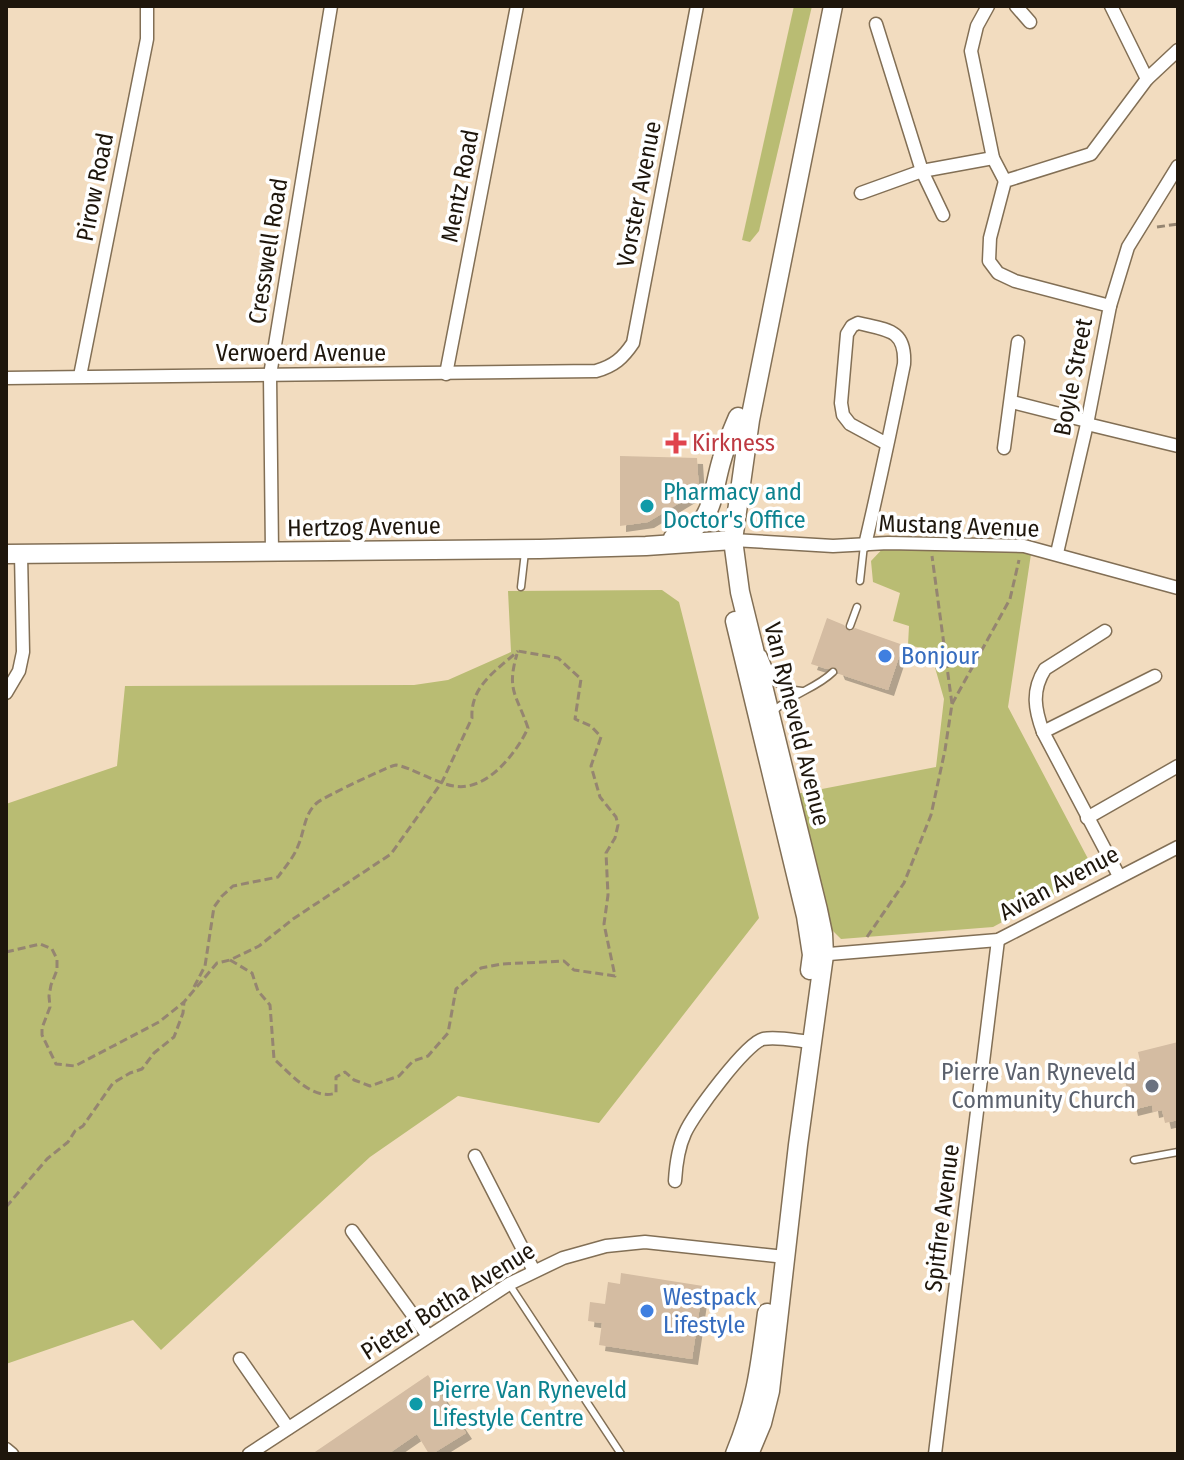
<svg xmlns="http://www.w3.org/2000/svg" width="1184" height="1460" font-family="'Fira Sans Condensed',sans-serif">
<defs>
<filter id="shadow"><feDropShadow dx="6" dy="6" stdDeviation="0" flood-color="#0004"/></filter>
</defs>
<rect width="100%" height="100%" fill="#f2dcbf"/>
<g fill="#b9bc73">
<polygon points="794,6 812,6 759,231 750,242 742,240"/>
<polygon points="888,543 1024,546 1031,554 1008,707 1095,872 993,927 841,939 821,919 796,794 936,767 944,699 930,650 908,645 909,626 893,621 900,593 873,582 871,561"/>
<polygon points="662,590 679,602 759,918 599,1123 458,1096 370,1157 161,1350 133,1320 6,1364 6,804 117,766 125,686 414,685 448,680 511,652 508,591"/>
</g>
<g fill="#d4bca2" filter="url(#shadow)">
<polygon points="620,456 697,458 699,491 648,522 620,526"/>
<polygon points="827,618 844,625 849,632 855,628 903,645 888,690 839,674 836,667 827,669 811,664"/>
<polygon points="1178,1042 1178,1120 1165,1123 1162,1110 1153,1112 1152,1105 1132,1110 1122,1067 1140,1061 1138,1052"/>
<polygon points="621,1273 703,1286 692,1359 599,1345 602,1323 588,1321 590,1302 605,1304 608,1282 620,1284"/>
<polygon points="428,1375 466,1433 432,1454 429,1454 417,1434 388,1454 312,1454"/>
</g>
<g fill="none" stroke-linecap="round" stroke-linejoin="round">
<defs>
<g id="lane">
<polyline points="860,581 864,545"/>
<polyline points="521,587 525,552"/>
<polyline points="850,626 857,607"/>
<path d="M763,654C774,679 772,688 802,691"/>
<path d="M773,712C790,694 816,689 833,672"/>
<polyline points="1134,1160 1178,1152"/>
<polyline points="509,1284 621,1454"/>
</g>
<g id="street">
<polyline points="988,6 977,26 971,51 993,158 1005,181"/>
<polyline points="1016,6 1030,22"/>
<polyline points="1111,6 1147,79"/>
<polyline points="876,24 922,171 993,158"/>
<polyline points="861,193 922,171 943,215"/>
<polyline points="1110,306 1128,247 1178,166"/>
<polyline points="446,374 517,6"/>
<polyline points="80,376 147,39 147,6"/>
<path d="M6,378L596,371C614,366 623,358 633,343L697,6"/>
<polyline points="1012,402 1087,421"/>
<polyline points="1087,424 1178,446"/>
<polyline points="1004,448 1018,342"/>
<polyline points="733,540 833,546 888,543 1024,546 1178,588"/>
<path d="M865,545C879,485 892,424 904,364C906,329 887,330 858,323L852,326L847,334L841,403L843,415L850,424L887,444"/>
<polyline points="272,552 270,375 331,6"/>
<polyline points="1057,553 1087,424 1110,306 1015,281 998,273 989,261 990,238 1005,181 1091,154 1147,79 1178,50"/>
<path d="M1105,631L1045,669C1031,691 1035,710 1043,732L1119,876"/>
<polyline points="6,693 19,671 23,652 21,554"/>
<polyline points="1043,732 1155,676"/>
<polyline points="1087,818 1178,766"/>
<polyline points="817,955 998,940 1178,847"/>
<polyline points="475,1156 534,1271"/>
<path d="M675,1181C676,1164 678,1148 685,1133C693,1115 746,1043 763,1039C777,1036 798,1041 812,1042"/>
<polyline points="352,1231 428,1336"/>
<polyline points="240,1359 288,1428"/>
<polyline points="6,1449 12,1454"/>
<polyline points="249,1454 509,1284 563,1258 606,1246 645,1242 785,1257"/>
<polyline points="935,1454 998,940"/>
</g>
<g id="secondary">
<path d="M673,538C716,526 711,494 722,459C726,445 732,431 738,417"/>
<polyline points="6,554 540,549 646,546 733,540"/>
<polyline points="735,621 806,916 812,955 810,970"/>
<path d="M735,1454C756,1403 760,1367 767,1313"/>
<polyline points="749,1454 762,1423 770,1391 798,1145 824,955 823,934 818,910 740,592 733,540 750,420 833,6"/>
</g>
</defs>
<use href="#lane" stroke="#826f55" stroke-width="9"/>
<use href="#street" stroke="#826f55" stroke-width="15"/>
<use href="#secondary" stroke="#826f55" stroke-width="21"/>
<g stroke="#958571" stroke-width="3" stroke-dasharray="8 4" stroke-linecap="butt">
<polyline points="1157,227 1178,224"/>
<polyline points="952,704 1010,599 1019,560"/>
<polyline points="867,937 904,883 931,815 945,750 952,704 932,556"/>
<path d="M6,952L40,944L52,949L57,959V970L51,985L49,996L50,1007L42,1028V1035L56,1064L75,1066L159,1022L184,1002L217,963L230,960L259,946L293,919L391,854L442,782L472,718C470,686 497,670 518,651"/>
<path d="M230,960L252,973L258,991L270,1005L274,1059C290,1073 312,1101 336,1093V1077L345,1072L354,1080L370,1086L399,1076L413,1061L428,1056L448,1033L456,989L481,968L502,964L564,961L574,970L615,976L604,924L608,895L606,853L615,838L618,825L616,817L600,797L591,766L601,737L591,726L575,719L581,679L558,658L518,651"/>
<path d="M194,987L205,966L214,907L222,896L233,886L278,877C285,867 294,857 298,846C305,830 304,813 318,802C326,796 391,765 396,765C410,767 438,784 454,786C486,792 516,754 528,728C517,695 506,691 517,654"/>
<polyline points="6,1207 47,1159 68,1142 75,1131 83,1126 113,1083 130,1073 142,1069 154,1053 174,1037 183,1013 184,1002"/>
</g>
<use href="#lane" stroke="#fff" stroke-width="6"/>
<use href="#street" stroke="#fff" stroke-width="12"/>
<use href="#secondary" stroke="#fff" stroke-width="18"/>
</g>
<path fill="#e0444e" stroke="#fff" stroke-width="3" d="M672 431h8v8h8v8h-8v8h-8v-8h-8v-8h8z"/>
<g fill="#0f9aa8" stroke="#fff" stroke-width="3">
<circle cx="647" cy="506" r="8"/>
<circle cx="416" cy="1404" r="8"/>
</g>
<g fill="#3f7fe0" stroke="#fff" stroke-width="3">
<circle cx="885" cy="656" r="8"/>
<circle cx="647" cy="1311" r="8"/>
</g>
<circle fill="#6b7280" stroke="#fff" stroke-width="3" cx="1152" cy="1086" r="8"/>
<g text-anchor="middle" stroke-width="7" stroke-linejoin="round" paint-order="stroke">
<g font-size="24" fill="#1e160c" stroke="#fff">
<text transform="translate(460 186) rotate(-79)" y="8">Mentz Road</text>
<text transform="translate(95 187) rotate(-79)" y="8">Pirow Road</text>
<text transform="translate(639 194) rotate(-79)" y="8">Vorster Avenue</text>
<text transform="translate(268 251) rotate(-81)" y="8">Cresswell Road</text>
<text x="301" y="361">Verwoerd Avenue</text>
<text transform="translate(1073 377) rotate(-79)" y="8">Boyle Street</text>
<text transform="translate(959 526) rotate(2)" y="8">Mustang Avenue</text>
<text transform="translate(364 527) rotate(-1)" y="8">Hertzog Avenue</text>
<text transform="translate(797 724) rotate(76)" y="8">Van Ryneveld Avenue</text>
<text transform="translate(1059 883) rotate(-28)" y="8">Avian Avenue</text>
<text transform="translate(942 1218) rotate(-83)" y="8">Spitfire Avenue</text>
<text transform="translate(448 1301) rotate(-32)" y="8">Pieter Botha Avenue</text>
</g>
<g font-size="24" fill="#be3a42" stroke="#fff" text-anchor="start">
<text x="692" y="451">Kirkness</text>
</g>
<g font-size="24" fill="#0d838f" stroke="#fff" text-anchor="start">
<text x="663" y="500">Pharmacy and<tspan x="663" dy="28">Doctor's Office</tspan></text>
<text x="432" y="1398">Pierre Van Ryneveld<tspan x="432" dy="28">Lifestyle Centre</tspan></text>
</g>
<g font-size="24" fill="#366cbe" stroke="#fff" text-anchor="start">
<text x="901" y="664">Bonjour</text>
<text x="663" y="1305">Westpack<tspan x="663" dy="28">Lifestyle</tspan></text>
</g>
<g font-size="24" fill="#5b616d" stroke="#fff" text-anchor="end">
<text x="1136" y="1080">Pierre Van Ryneveld<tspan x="1136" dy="28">Community Church</tspan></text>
</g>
</g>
<rect width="1184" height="1460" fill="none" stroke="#1e160c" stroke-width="16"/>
</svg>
